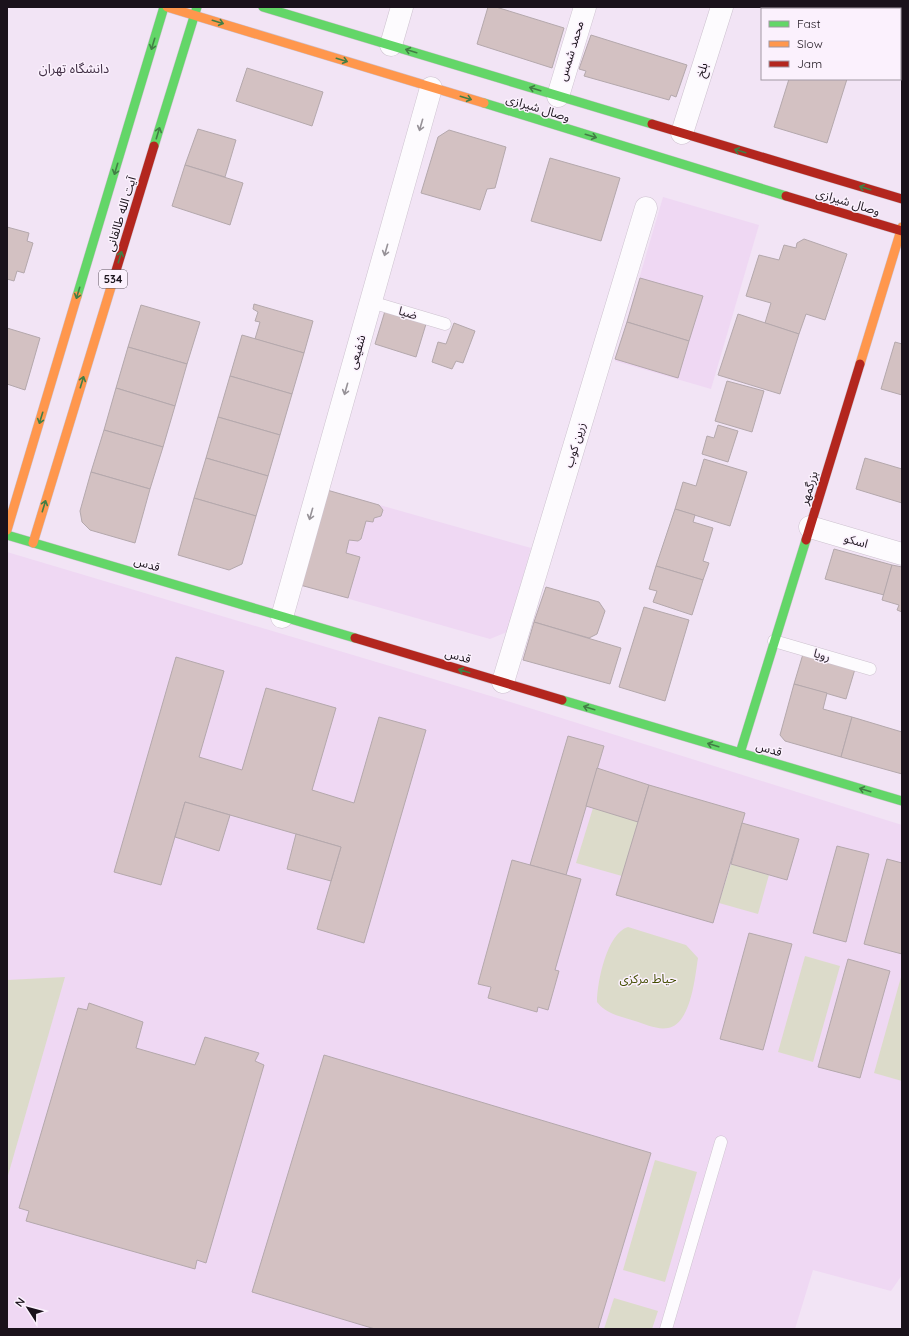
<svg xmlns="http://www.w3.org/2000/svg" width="909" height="1336" font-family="Quicksand,'Noto Sans Arabic',sans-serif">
<rect width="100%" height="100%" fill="#f2e4f5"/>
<g fill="#efd8f3">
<polygon points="663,197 759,225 711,389 615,361"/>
<polygon points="327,490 531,548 507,632 490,639 300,585"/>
<polygon points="7,552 504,700 902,825 902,1275 891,1291 813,1270 795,1329 7,1329"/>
</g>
<g fill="#dcdbca">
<polygon points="593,808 638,822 622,876 576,863"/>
<polygon points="731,864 769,875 758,914 719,903"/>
<path d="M628,927L686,945L698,958C695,977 691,1024 668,1028C657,1030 645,1024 635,1021C620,1016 606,1014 597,1002C597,982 607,933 628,927Z"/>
<polygon points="805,956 840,966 813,1062 778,1052"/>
<polygon points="65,977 7,1179 7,980"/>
<polygon points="901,977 902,977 902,1081 874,1073"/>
<polygon points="655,1160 697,1172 665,1282 623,1270"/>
<polygon points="614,1298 658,1311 652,1329 604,1329"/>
</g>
<g fill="#d3c1c2" stroke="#b4a8ac">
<polygon points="488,7 496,7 564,28 552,68 477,44"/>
<polygon points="811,7 870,7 869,9 811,9"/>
<polygon points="591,35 687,65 676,97 671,95 669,100 584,76 586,71 579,69"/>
<polygon points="247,68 323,92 312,126 236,101"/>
<polygon points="789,79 847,79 827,143 774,127"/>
<polygon points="198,129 236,140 225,177 185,165"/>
<polygon points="449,130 506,147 495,188 487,189 480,210 421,193 438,137"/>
<polygon points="550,158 620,178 601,241 531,221"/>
<polygon points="185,165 243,183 230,225 172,206"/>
<polygon points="7,227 29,233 27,241 33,243 24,273 17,271 14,281 7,279"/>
<polygon points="804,239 847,254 825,320 806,314 799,334 765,323 771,303 746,296 759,255 779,260 784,245 796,248 797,243"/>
<polygon points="640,278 703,296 689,341 627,322"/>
<polygon points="254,304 313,321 304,353 255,339 260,322 255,321 258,312 253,309"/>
<polygon points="141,305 200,322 187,364 128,347"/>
<polygon points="385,311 426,324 416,357 375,344"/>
<polygon points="738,314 799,334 780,394 718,375"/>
<polygon points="627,322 689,341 678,378 615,359"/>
<polygon points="454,323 475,331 463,363 456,361 452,369 432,362 438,342 446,344"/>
<polygon points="7,328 40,338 25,390 7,384"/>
<polygon points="242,335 304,353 292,394 230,376"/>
<polygon points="895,342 902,344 902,395 881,389"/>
<polygon points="128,347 187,364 175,406 116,388"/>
<polygon points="230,376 292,394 280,435 218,417"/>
<polygon points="727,381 764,391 752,432 715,421"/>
<polygon points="116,388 175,406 163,447 104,430"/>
<polygon points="218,417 280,435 268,476 206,458"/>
<polygon points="718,425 738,431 728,462 702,454 707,436 714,438"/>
<polygon points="104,430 163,447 150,489 91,472"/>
<polygon points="206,458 268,476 256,516 194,498"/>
<polygon points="865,458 902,469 902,503 856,489"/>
<polygon points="704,459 747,472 730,526 675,509 683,482 696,486"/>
<polygon points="91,472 150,489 135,543 90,530 82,522 80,511"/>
<polygon points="327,490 379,505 383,510 381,516 374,518 373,522 366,521 361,539 358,541 349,540 346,553 360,557 348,598 300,585"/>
<polygon points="194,498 256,516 242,564 229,570 178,555"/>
<polygon points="675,509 695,515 693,522 713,528 703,561 709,563 703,580 656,566"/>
<polygon points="834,549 892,565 884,595 825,579"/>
<polygon points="892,565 902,567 902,612 897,610 899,605 882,600"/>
<polygon points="656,566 703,580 692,615 653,602 657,591 649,589"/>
<polygon points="546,587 599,602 605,611 597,634 589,638 534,622"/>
<polygon points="644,607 689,620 665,701 619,687"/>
<polygon points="534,622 621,648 610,684 523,660"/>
<polygon points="803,654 855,669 846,699 794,684"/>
<polygon points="176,657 224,671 199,757 242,770 266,688 336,708 312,790 354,803 379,717 426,730 364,943 317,929 341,847 185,802 161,885 114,872"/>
<polygon points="794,684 827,693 823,709 852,717 841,757 785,741 780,735"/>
<polygon points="852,717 902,732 902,774 841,757"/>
<polygon points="568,736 604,746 566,875 530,865"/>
<polygon points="597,768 649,785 638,822 586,806"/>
<polygon points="649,785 745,813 713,923 616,895"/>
<polygon points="185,802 230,815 219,851 175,837"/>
<polygon points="742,823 799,839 787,880 731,864"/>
<polygon points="296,834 341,847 331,881 287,869"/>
<polygon points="837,846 869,854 846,942 813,933"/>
<polygon points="887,859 902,863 902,954 864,944"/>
<polygon points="512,860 581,879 555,970 559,971 548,1010 538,1007 537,1012 488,998 491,987 478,984"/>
<polygon points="749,933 792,944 763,1050 720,1039"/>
<polygon points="848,959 890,971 860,1078 818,1067"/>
<polygon points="89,1003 143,1022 136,1048 195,1065 205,1037 259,1053 255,1061 264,1065 206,1263 197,1260 195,1269 26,1221 29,1211 19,1208 78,1008 87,1010"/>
<polygon points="324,1055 651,1153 598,1329 375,1329 252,1292"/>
</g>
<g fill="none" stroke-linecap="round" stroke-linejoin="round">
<defs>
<g id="lane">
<polyline points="371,302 445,324"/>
<polyline points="774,641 870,669"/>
<polyline points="666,1329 721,1142"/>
</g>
<g id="street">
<polyline points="391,45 402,7"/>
<polyline points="558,96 585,7"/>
<polyline points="682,133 722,7"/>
<polyline points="810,527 902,554"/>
<polyline points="282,617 431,88"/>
<polyline points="503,682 646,208"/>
</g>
<g id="fast">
<polyline points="263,7 652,124"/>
<polyline points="484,103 786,196"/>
<polyline points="154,146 197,7"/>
<polyline points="77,296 164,7"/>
<polyline points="7,535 355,638"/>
<polyline points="562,700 902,801"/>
<polyline points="740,753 806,540"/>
</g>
<g id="slow">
<polyline points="167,7 484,103"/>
<polyline points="860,364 902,227"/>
<polyline points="7,530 77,296"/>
<polyline points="33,543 115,274"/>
</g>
<g id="jam">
<polyline points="652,124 902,199"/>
<polyline points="786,196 902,231"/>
<polyline points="115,274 154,146"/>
<polyline points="806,540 860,364"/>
<polyline points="355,638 562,700"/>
</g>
</defs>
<use href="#lane" stroke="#cdc2cf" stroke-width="13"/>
<use href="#street" stroke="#cdc2cf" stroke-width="23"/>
<use href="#fast" stroke="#cdc2cf" stroke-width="10"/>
<use href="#slow" stroke="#cdc2cf" stroke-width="10"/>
<use href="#jam" stroke="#cdc2cf" stroke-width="10"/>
<use href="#lane" stroke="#fdfbfe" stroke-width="12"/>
<use href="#street" stroke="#fdfbfe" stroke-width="22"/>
<use href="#fast" stroke="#63d668" stroke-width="9"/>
<use href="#slow" stroke="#ff974d" stroke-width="9"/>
<use href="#jam" stroke="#b3261e" stroke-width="9"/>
</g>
<defs><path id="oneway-shaft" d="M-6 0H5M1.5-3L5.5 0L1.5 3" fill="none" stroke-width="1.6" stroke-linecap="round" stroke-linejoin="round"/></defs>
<g stroke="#427e45">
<use href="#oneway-shaft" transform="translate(218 22) rotate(17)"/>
<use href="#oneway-shaft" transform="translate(153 44) rotate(107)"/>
<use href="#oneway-shaft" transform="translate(411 51) rotate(-163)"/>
<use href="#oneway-shaft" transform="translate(342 60) rotate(17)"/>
<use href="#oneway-shaft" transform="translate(535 89) rotate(-163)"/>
<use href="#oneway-shaft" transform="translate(466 98) rotate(17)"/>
<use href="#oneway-shaft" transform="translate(158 133) rotate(-73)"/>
<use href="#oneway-shaft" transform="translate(591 136) rotate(17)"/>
<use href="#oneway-shaft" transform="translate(740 151) rotate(-163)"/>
<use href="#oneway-shaft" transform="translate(116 169) rotate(107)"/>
<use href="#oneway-shaft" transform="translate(865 188) rotate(-163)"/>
<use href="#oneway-shaft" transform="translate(120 257) rotate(-73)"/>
<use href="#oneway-shaft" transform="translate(78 293) rotate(107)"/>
<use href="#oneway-shaft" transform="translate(82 382) rotate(-73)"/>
<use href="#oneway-shaft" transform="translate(41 418) rotate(107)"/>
<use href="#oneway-shaft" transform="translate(44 506) rotate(-73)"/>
<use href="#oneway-shaft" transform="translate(464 671) rotate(-164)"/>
<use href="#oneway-shaft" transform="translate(589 708) rotate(-163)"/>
<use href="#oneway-shaft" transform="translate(713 745) rotate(-163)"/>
<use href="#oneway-shaft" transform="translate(865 790) rotate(-163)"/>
</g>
<g stroke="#979298">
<use href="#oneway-shaft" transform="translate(421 125) rotate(106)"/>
<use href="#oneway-shaft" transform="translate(386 250) rotate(106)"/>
<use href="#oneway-shaft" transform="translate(346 389) rotate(106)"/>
<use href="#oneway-shaft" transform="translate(311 514) rotate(106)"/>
</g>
<g text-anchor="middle" stroke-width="3" stroke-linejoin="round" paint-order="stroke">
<rect fill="#fbf1fd" stroke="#5e555f" stroke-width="1" x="99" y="270" width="28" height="18" rx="3"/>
<g font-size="11" font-weight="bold" fill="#1a121b">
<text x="113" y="283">534</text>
</g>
<g font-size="12" fill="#1a121b" stroke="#fbf1fd">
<text transform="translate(571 51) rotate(-73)" y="4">محمد شمس</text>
<text transform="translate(702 70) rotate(-73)" y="4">بلخ</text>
<text transform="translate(538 108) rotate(17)" y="4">وصال شیرازی</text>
<text transform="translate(848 202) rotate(17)" y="4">وصال شیرازی</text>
<text transform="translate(121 214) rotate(-73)" y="4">آیت الله طالقانی</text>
<text transform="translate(408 313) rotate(16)" y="4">ضیا</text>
<text transform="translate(357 352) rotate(-74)" y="4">شفیعی</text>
<text transform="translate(575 445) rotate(-73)" y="4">زرین کوب</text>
<text transform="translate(809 488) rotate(-73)" y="4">بزرگمهر</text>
<text transform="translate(856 541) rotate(16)" y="4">اسکو</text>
<text transform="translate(147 564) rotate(17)" y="4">قدس</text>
<text transform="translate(822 655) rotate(16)" y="4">رویا</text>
<text transform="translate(458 656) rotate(16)" y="4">قدس</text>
<text transform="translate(769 749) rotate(17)" y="4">قدس</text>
</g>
<g font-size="12" fill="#434e00" stroke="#fbf1fd">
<text x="648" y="983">حیاط مرکزی</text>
</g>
<g font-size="13" fill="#423046" stroke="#fbf1fd">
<text x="74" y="73">دانشگاه تهران</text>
</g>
</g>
<rect width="909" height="1336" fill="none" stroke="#1a121b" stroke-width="16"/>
<rect x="761" y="8" width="140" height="72" fill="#fbf1fd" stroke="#a198a3"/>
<rect x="769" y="21" width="20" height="6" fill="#63d668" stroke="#a198a3"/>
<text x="797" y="28" font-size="12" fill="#1a121b">Fast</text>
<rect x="769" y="41" width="20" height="6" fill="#ff974d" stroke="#a198a3"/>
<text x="797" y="48" font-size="12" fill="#1a121b">Slow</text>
<rect x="769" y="61" width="20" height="6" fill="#b3261e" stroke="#a198a3"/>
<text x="797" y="68" font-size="12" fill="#1a121b">Jam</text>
<g transform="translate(28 1308) rotate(306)" stroke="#fbf1fd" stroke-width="3" paint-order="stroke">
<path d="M0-3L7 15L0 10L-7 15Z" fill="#1a121b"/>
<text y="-6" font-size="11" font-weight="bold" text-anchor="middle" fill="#1a121b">N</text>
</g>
</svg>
